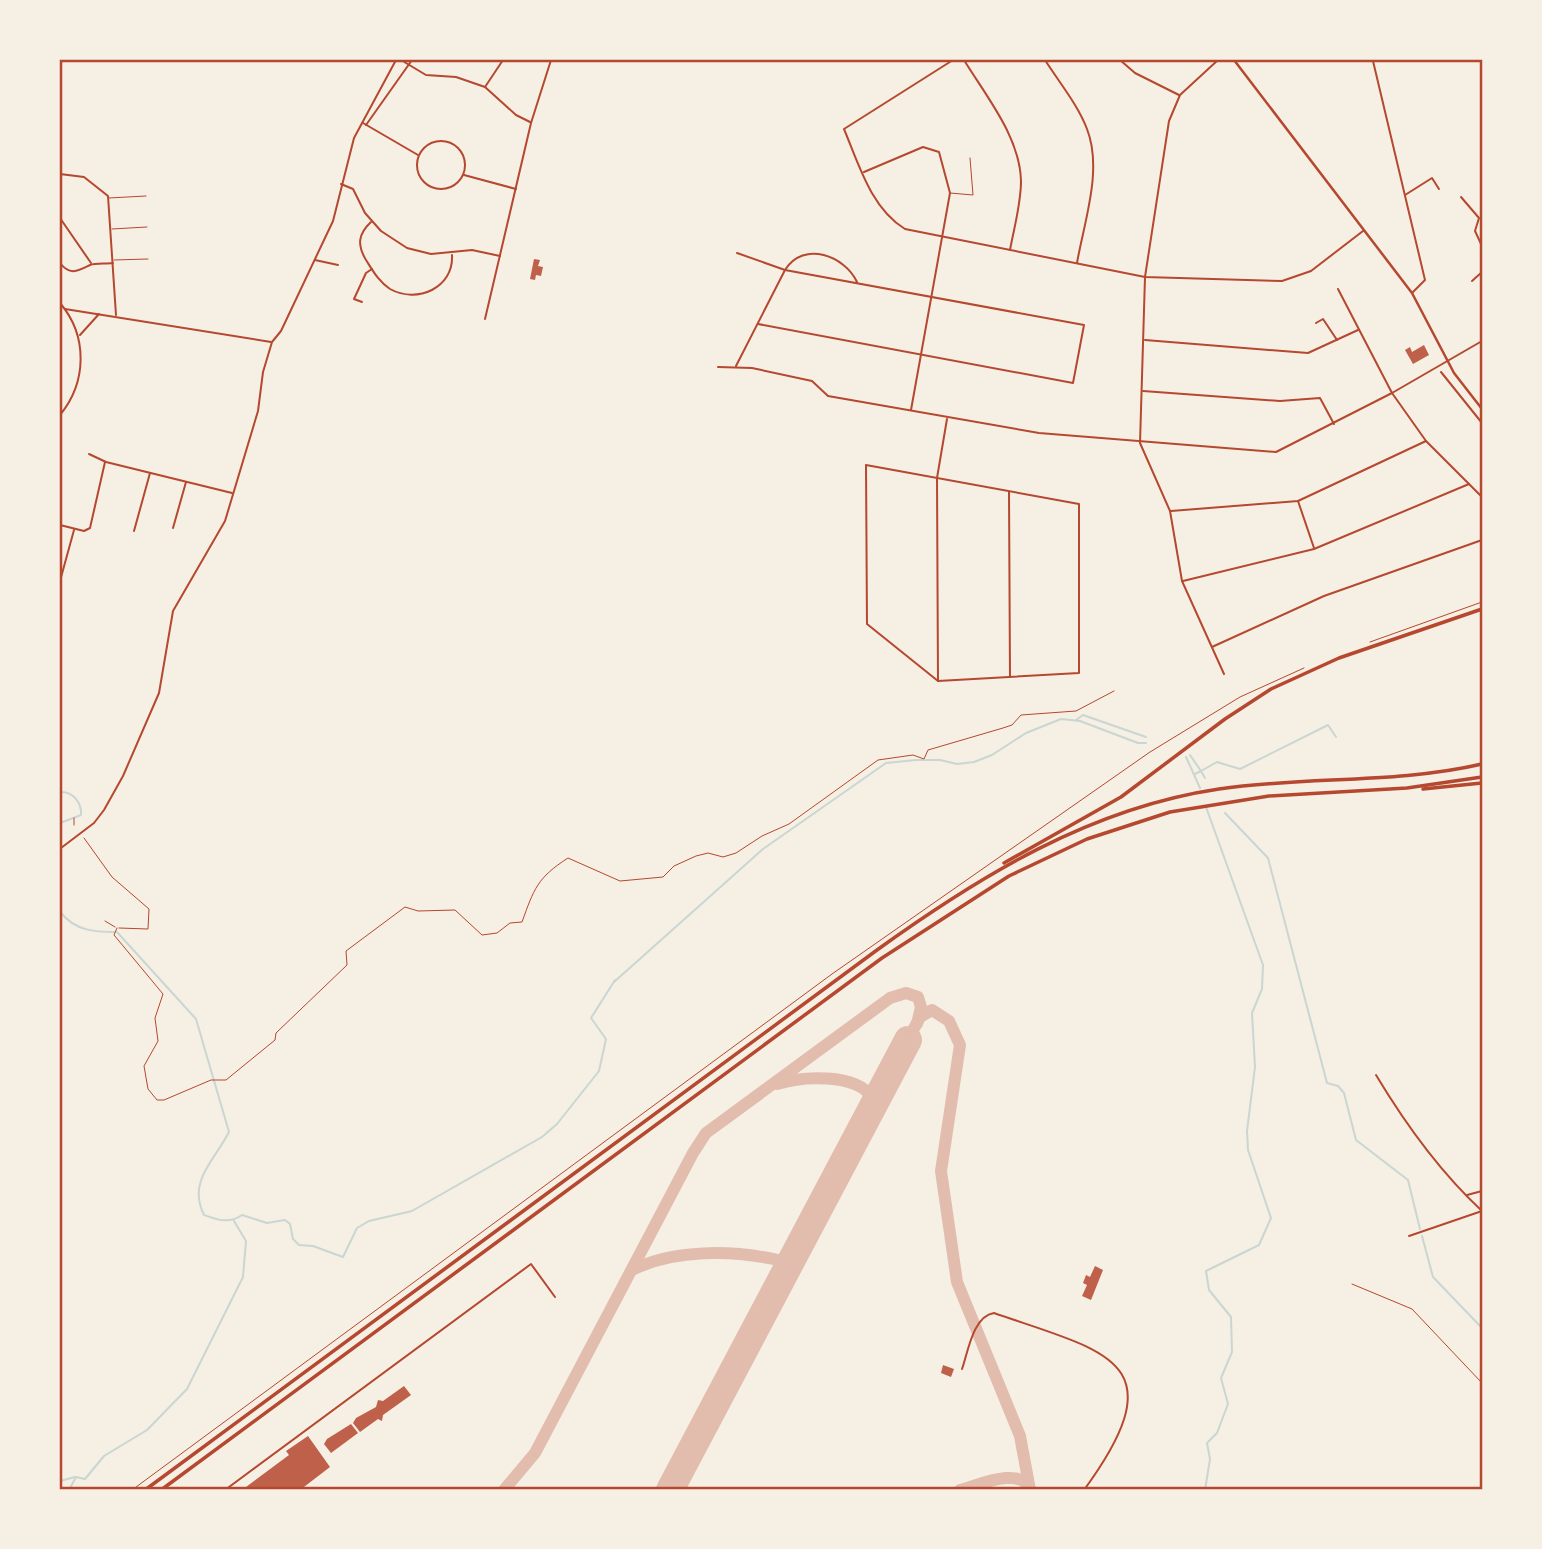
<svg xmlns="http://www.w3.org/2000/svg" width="1542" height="1549" font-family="Inter,sans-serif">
<rect width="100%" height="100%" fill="#f6efe4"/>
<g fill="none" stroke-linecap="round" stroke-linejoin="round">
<g stroke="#c9d6d2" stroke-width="2">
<polyline points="1076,720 1083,715 1146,737"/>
<polyline points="1190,755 1201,771 1217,762 1240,769 1328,725 1336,737"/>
<polyline points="1186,757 1200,788"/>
<polyline points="1195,774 1201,771 1205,778"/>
<path d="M60,792C72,791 82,802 81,815L60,823"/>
<polyline points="1225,813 1268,858 1327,1083 1338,1086 1344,1093 1356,1140 1408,1180 1420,1229"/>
<path d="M60,912C76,931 93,932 117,932L196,1019L229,1132C215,1160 187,1181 204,1215C218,1220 229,1224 242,1215L267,1223L285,1220L290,1224L293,1239L299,1245L313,1246L343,1257L357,1228L369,1221L412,1211L542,1137L557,1124L599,1071L606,1039L591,1018L615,980"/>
<polyline points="614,982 763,849 886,763 916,760 940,760 957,764 974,762 992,755 1026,733 1061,719 1080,721 1138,743 1146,743"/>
<polyline points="1422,1236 1433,1277 1482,1328"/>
<polyline points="60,1481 75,1477"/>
<polyline points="69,1490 76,1477 85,1479 104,1456 147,1430 187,1389 243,1277 246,1241 234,1221"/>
<polyline points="1205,1490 1210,1459 1207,1443 1217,1433 1228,1404 1221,1378 1232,1352 1231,1317 1209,1290 1206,1271 1259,1245 1271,1218 1248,1150 1247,1131 1255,1067 1252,1013 1262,989 1263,965 1206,807"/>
</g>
<g stroke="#e2bdae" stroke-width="12">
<polyline points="908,1040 920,1017 932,1010 949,1021 960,1045 941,1171 957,1282 1020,1436 1030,1490"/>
<path d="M777,1084C802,1076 855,1073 872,1097L871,1111"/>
<path d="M632,1270C674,1249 732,1250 778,1260L784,1267L783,1277"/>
<polyline points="504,1490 535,1453 693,1153 706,1133 890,998 906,993 918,997 921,1007 917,1024"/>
<path d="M960,1490C979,1485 1020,1466 1030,1489"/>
</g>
<polyline stroke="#e2bdae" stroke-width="28" points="670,1490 908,1040"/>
</g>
<g fill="#bf614a">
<polygon points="534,259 540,260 538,266 543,267 541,276 536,275 535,280 530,279"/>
<polygon points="1424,345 1429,355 1413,364 1405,350 1410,347 1412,352"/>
<polygon points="1095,1266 1103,1270 1091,1300 1082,1296 1087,1285 1083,1283 1086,1275 1090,1277"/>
<polygon points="943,1365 954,1369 951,1377 941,1373"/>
<polygon points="404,1386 411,1395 383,1415 382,1421 378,1419 360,1432 353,1423 356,1418 376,1407 378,1400 383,1401"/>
<polygon points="351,1424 358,1433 331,1453 324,1444 327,1439"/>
<polygon points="308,1436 330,1467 300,1490 242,1490 289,1455 286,1451"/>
</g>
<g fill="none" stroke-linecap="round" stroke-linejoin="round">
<g stroke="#b5482f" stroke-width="1">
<polyline points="1370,642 1482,602"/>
<polyline points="74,818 74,825"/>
<polyline points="84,838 112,877 149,909 148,929 119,928"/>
<polyline points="105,921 115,927"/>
<path d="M117,928L114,935L163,994L155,1018L158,1041L144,1066L148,1089L157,1100H164L211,1080H226L275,1040L276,1033L347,965L346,951L405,907L418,911L455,910L482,935L497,933L510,923L522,922C534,889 537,878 568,858L620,881L663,877L674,866L696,856L708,853L723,857L736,853L762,836L789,824L878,760L913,755L924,759L928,750L1003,728L1012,725L1021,715L1076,711L1114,691"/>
<polyline points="1352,1284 1412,1309 1482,1383"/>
<polyline points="132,1490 832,974 1150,752 1240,697 1304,668"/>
</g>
<g stroke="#b5482f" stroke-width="1">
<polyline points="950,193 973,195 970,158"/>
<polyline points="109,198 146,196"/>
<polyline points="112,229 147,227"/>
<polyline points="114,260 148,259"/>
</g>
<g stroke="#b5482f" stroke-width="2">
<polyline points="401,60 426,75 456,77 485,87 516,115 530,122"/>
<path d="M953,60L844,129C859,165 871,208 905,229L1145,277L1282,281L1311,271L1363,231"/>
<path d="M964,60C986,96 1020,137 1021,181C1021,204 1014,228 1010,250"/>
<path d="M1045,60C1059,82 1078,105 1087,129C1103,170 1084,222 1077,263"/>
<polyline points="1120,60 1135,73 1179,95"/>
<polyline points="1218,60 1180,95 1169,121 1145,277 1140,443 1170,511 1182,581 1224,674"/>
<polyline points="1373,61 1425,280 1412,293"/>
<polyline points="485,87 503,60"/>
<polyline points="363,123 418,155"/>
<polyline points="366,125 412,60"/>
<circle cx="441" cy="165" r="24"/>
<polyline points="864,172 923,147 939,152 950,193 911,410"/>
<polyline points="60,174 84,177 108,196 116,315"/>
<polyline points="464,175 516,189"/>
<polyline points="341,184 353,189 365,213 381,231 407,248 431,254 472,250 500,256"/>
<polyline points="1405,195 1432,178 1439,189"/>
<polyline points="1461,197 1479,218 1475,231 1482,246"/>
<polyline points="60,218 91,263"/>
<path d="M371,222C358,234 357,245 366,260C373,271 379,282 390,289C417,304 454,288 452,255"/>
<polyline points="737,253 785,270 1084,325 1073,383 758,324"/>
<polyline points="315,260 338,265"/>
<path d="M60,263C70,276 78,271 90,265C95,263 106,264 113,263"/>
<polyline points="1472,281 1482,272"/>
<polyline points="1338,289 1392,393 1426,441 1482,497"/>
<polyline points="362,302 354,299 366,273 372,269"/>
<path d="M60,303C88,336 87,382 60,415"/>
<polyline points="65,309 271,342"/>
<polyline points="485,319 531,123 551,60"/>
<polyline points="1316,323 1323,319 1337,340"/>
<polyline points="80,335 99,314"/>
<polyline points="1145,340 1308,353 1358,330"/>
<path d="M736,366L785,270C804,240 845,256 857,282"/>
<polyline points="718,367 752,368 812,381 828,396 1039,433 1276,452 1392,393 1482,341"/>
<polyline points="1441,372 1482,423"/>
<polyline points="1143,391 1280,401 1320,398 1334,424"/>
<polyline points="89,454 106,462 232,493"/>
<polygon points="866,465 1079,504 1079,673 938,681 867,624"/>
<polyline points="1009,492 1010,676"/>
<polyline points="1298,501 1314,548"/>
<polyline points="1171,511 1298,501 1426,441"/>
<polyline points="60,525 84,531 90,528 105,462"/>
<polyline points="173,528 186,482"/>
<polyline points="134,531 150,473"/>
<polyline points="60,581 74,530"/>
<polyline points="1183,581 1314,549 1469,484"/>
<polyline points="1212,647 1324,596 1482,540"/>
<polyline points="938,681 937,478 947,419"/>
<polyline points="61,848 94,823 104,810 123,776 159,693 173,611 225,521 258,411 263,372 272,342 281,331 333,221 354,138 396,60"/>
<path d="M1376,1075C1406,1125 1439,1171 1482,1211"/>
<polyline points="1467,1195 1482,1191"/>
<polyline points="1409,1236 1482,1211"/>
<path d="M962,1369C968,1352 973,1316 994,1313C1106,1352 1179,1360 1084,1490"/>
<polyline points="225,1490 531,1264 555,1297"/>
</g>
<polyline stroke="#b5482f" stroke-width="2.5" points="1234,60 1412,293 1454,373 1482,409"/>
<g stroke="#b5482f" stroke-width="3.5">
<polyline points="1423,789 1482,783"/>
<polyline points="1004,863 1121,797 1225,719 1271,689 1339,658 1482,609"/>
<path d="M145,1490L877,950C980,876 1090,808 1219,789C1306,776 1396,784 1482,764"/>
<polyline points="161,1490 882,958 1009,876 1087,839 1170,812 1269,796 1407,788 1482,777"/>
</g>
</g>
<rect width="1542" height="1549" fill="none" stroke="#f6efe4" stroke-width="122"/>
<rect x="61" y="61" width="1420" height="1427" fill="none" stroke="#b5482f" stroke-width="2.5"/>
</svg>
